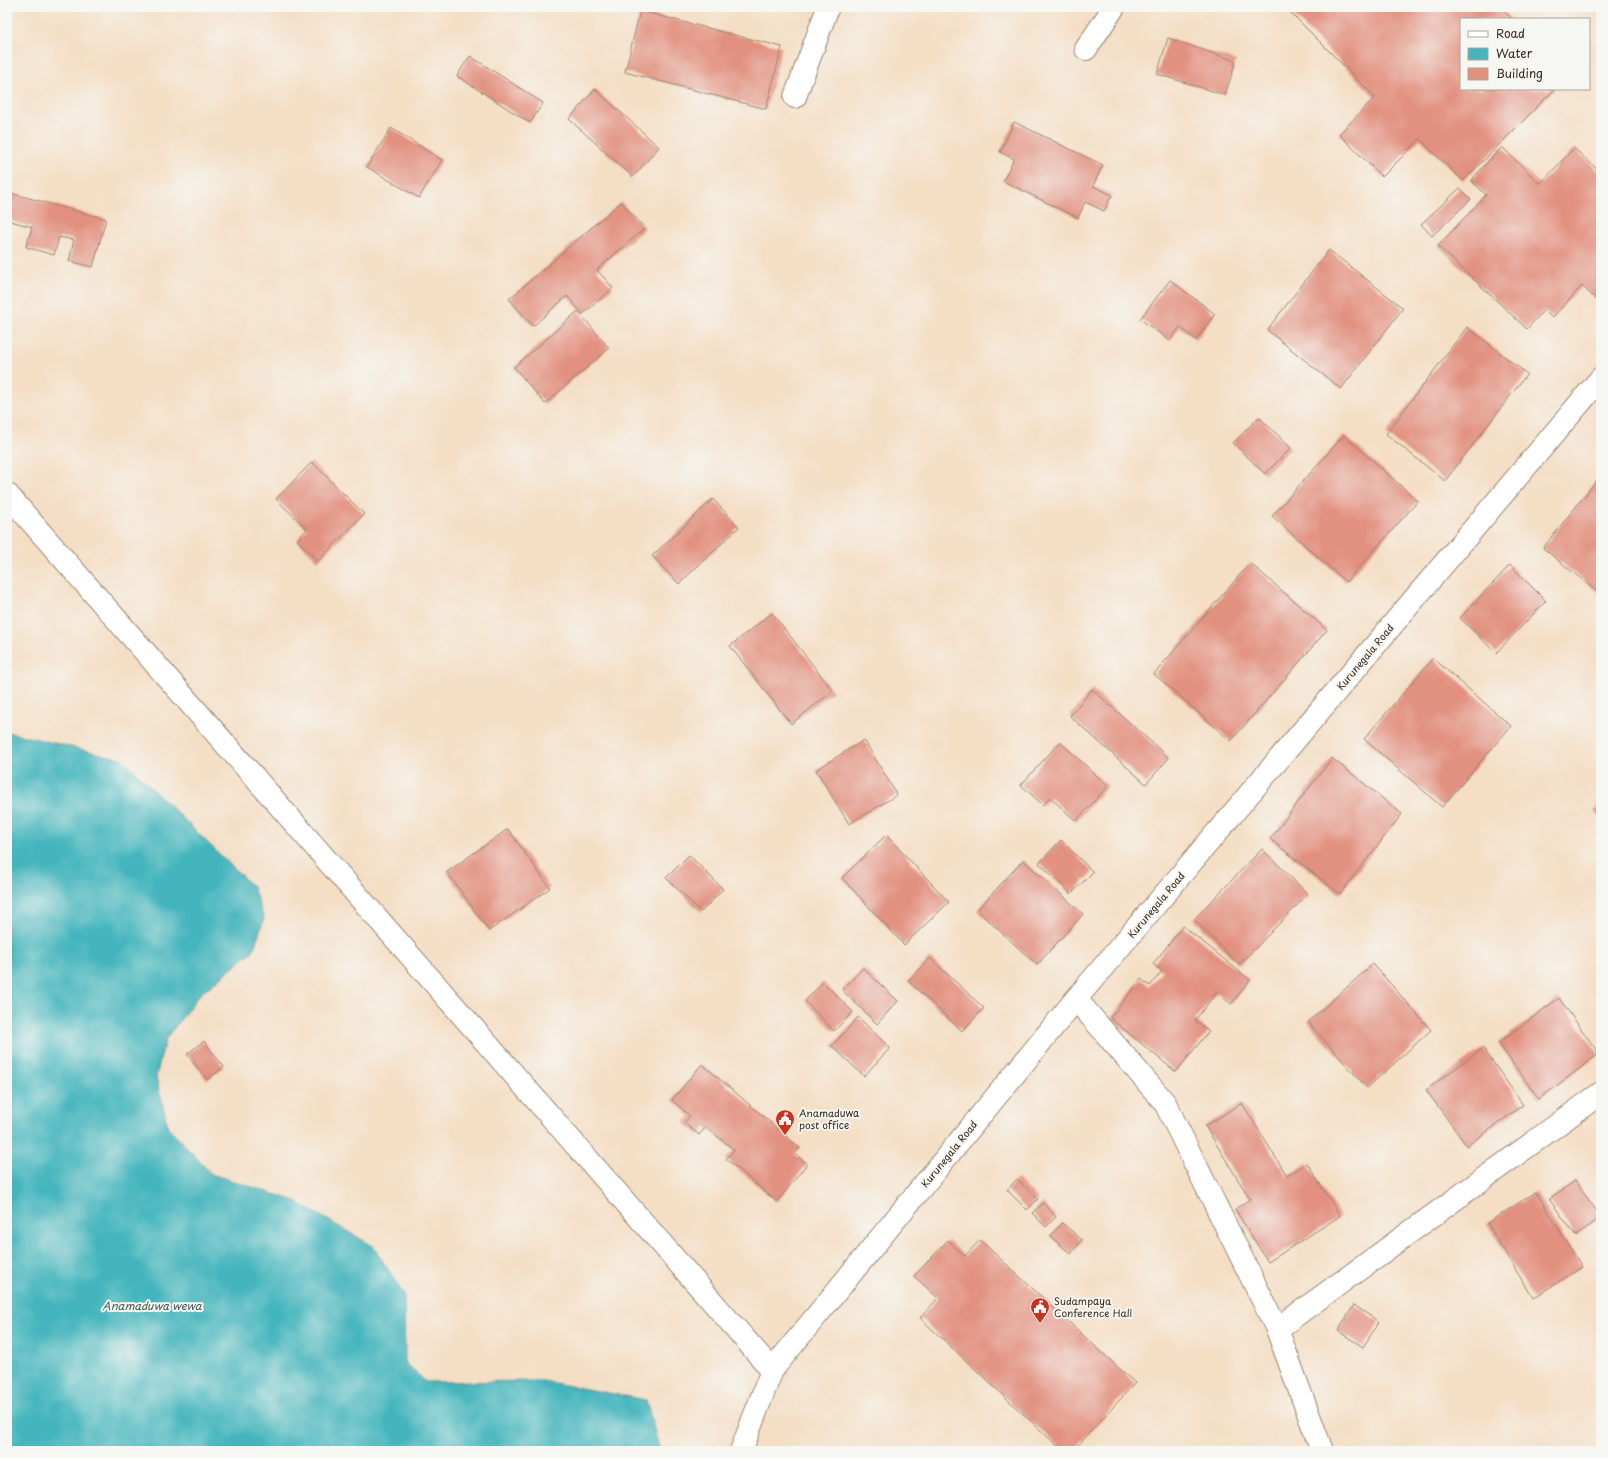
<svg xmlns="http://www.w3.org/2000/svg" width="1608" height="1458" font-family="'Playpen Sans',sans-serif">
<rect width="100%" height="100%" fill="#f6f6f2"/>
<filter id="ink" filterUnits="userSpaceOnUse"><feTurbulence type="fractalNoise" baseFrequency=".025" numOctaves="2"/><feDisplacementMap in="SourceGraphic" scale="8" xChannelSelector="R" yChannelSelector="G"/><feConvolveMatrix kernelMatrix="1 2 1 2 8 2 1 2 1" color-interpolation-filters="sRGB"/></filter>
<filter id="wash" filterUnits="userSpaceOnUse"><feTurbulence type="fractalNoise" baseFrequency=".012" numOctaves="4" result="noise"/><feDisplacementMap in="SourceGraphic" scale="16" xChannelSelector="R" yChannelSelector="G"/><feGaussianBlur stdDeviation="0.9" result="paint"/><feColorMatrix in="noise" values="0 0 0 0 0 0 0 0 0 0 0 0 0 0 0 0 0 1.4 0 .05"/><feComposite in="paint" operator="in"/></filter>
<g filter="url(#wash)">
<rect width="100%" height="100%" fill="#f4dec4"/>
<polygon fill="#45b5bd" stroke="#40706e" points="7,732 122,759 253,887 264,919 253,951 198,996 165,1040 156,1077 168,1127 211,1174 293,1200 373,1246 404,1295 405,1363 426,1382 543,1381 646,1400 660,1451 7,1451"/>
<g id="blocks">
<g fill="#e2907f">
<polygon points="1285,7 1500,7 1512,19 1461,19 1461,89 1555,89 1463,181 1420,139 1382,177 1339,134 1375,97"/>
<polygon points="640,11 782,47 766,109 625,72"/>
<polygon points="1168,38 1236,61 1225,95 1157,74"/>
<polygon points="470,56 543,103 530,123 457,76"/>
<polygon points="595,89 659,147 633,177 569,119"/>
<polygon points="1014,122 1103,165 1093,186 1112,195 1104,211 1085,202 1078,218 1003,181 1014,159 1000,152"/>
<polygon points="391,128 442,160 419,198 367,167"/>
<polygon points="1502,147 1540,184 1574,148 1601,173 1601,304 1582,286 1552,318 1544,310 1527,329 1438,246 1486,195 1471,180"/>
<polygon points="1460,188 1471,199 1432,236 1421,224"/>
<polygon points="7,192 106,219 93,267 69,261 74,240 59,237 54,255 26,247 32,227 7,220"/>
<polygon points="621,202 645,228 597,270 613,288 583,314 567,296 533,326 509,299"/>
<polygon points="1329,250 1403,308 1341,389 1267,330"/>
<polygon points="1170,280 1215,314 1196,340 1180,327 1170,341 1140,319"/>
<polygon points="578,311 609,348 545,404 514,367"/>
<polygon points="1467,327 1527,374 1445,481 1386,434"/>
<polygon points="1259,417 1291,448 1265,474 1233,443"/>
<polygon points="1344,435 1418,501 1346,582 1272,516"/>
<polygon points="312,462 364,514 318,561 297,540 307,529 276,499"/>
<polygon points="1601,475 1601,593 1600,594 1543,548"/>
<polygon points="713,499 739,527 679,584 652,556"/>
<polygon points="1250,563 1327,630 1231,741 1154,674"/>
<polygon points="1510,565 1546,601 1496,653 1460,618"/>
<polygon points="772,613 833,691 791,724 730,646"/>
<polygon points="1433,658 1511,726 1442,807 1364,739"/>
<polygon points="1092,689 1169,758 1146,784 1070,716"/>
<polygon points="864,740 897,795 849,824 816,770"/>
<polygon points="1060,742 1108,786 1076,821 1050,797 1043,805 1021,785"/>
<polygon points="1332,758 1402,814 1340,894 1270,839"/>
<polygon points="1601,804 1601,818 1594,811"/>
<polygon points="508,829 550,888 489,931 447,872"/>
<polygon points="886,835 949,902 904,945 842,878"/>
<polygon points="1061,840 1093,872 1071,894 1039,863"/>
<polygon points="1262,849 1308,894 1239,965 1194,919"/>
<polygon points="689,855 723,889 701,912 666,878"/>
<polygon points="1023,860 1083,914 1037,965 977,910"/>
<polygon points="1183,926 1250,980 1231,1004 1217,992 1195,1020 1209,1031 1176,1072 1110,1018 1141,979 1150,986 1162,971 1153,964"/>
<polygon points="930,958 984,1008 962,1031 908,981"/>
<polygon points="1373,964 1431,1030 1367,1088 1308,1022"/>
<polygon points="863,968 898,1001 877,1024 842,990"/>
<polygon points="823,982 853,1012 834,1031 805,1001"/>
<polygon points="1559,998 1599,1054 1539,1099 1498,1043"/>
<polygon points="858,1017 890,1048 864,1076 832,1046"/>
<polygon points="204,1041 224,1067 207,1080 187,1054"/>
<polygon points="1483,1048 1523,1105 1467,1146 1426,1090"/>
<polygon points="702,1064 800,1148 795,1154 807,1164 777,1202 726,1159 734,1150 706,1127 699,1135 684,1123 690,1116 672,1100"/>
<polygon points="1242,1103 1287,1176 1307,1163 1340,1216 1268,1262 1235,1209 1250,1199 1205,1126"/>
<polygon points="1017,1179 1038,1199 1027,1210 1007,1190"/>
<polygon points="1575,1181 1601,1217 1576,1236 1549,1199"/>
<polygon points="1536,1192 1582,1267 1533,1298 1487,1223"/>
<polygon points="1043,1203 1056,1217 1046,1227 1032,1213"/>
<polygon points="1062,1223 1082,1240 1071,1254 1050,1236"/>
<polygon points="948,1240 965,1256 980,1240 1135,1383 1073,1451 1063,1451 920,1318 938,1298 914,1276"/>
<polygon points="1354,1305 1379,1322 1363,1347 1338,1331"/>
</g>
</g>
</g>
<g filter="url(#ink)">
<use href="#blocks" fill-opacity="0" stroke="#988471" stroke-width="1"/>
<g fill="none" stroke-linecap="round" stroke-linejoin="round">
<defs>
<g id="minor">
<polyline points="1086,49 1114,7"/>
<polyline points="795,97 828,7"/>
<polyline points="7,494 772,1370"/>
<polyline points="1277,1329 1601,1093"/>
</g>
<polyline id="tertiary" points="1076,999 1165,1103 1277,1329 1322,1451"/>
<polyline id="trunk" points="741,1451 772,1370 1076,999 1601,378"/>
</defs>
<use href="#minor" stroke="#988471" stroke-width="24"/>
<use href="#tertiary" stroke="#988471" stroke-width="24"/>
<use href="#trunk" stroke="#988471" stroke-width="24"/>
<use href="#minor" stroke="#fff" stroke-width="22"/>
<use href="#tertiary" stroke="#fff" stroke-width="22"/>
<use href="#trunk" stroke="#fff" stroke-width="22"/>
</g>
</g>
<defs>
<symbol id="civic-pin" viewBox="-11 -11 22 30"><path d="M0 17L-7.5 6A9.5 9.5 0 1 1 7.5 6Z" fill="#c8321e" stroke="#f6f6f2"/><path d="M-.6-6.5H3V-4.5H.6V-3L4-1V1h2V6H-6V1h2V-1L-.6-3ZM-1.2 2.5V6h2.4V2.5Z" fill="#fff"/></symbol>
</defs>
<g fill-rule="evenodd">
<use href="#civic-pin" x="774" y="1108" width="22" height="30"/>
<use href="#civic-pin" x="1029" y="1296" width="22" height="30"/>
</g>
<g text-anchor="middle" stroke-width="4" stroke-linejoin="round" paint-order="stroke">
<g font-size="10" fill="#3b2a1e" stroke="#f6f6f2">
<text transform="translate(1365 657) rotate(-50)" y="4">Kurunegala Road</text>
<text transform="translate(1156 905) rotate(-50)" y="4">Kurunegala Road</text>
<text transform="translate(949 1154) rotate(-51)" y="4">Kurunegala Road</text>
</g>
<g font-size="10" fill="#3b2a1e" stroke="#f6f6f2" text-anchor="start">
<text x="799" y="1117">Anamaduwa<tspan x="799" dy="12">post office</tspan></text>
<text x="1054" y="1305">Sudampaya<tspan x="1054" dy="12">Conference Hall</tspan></text>
</g>
<g font-size="11" font-style="italic" fill="#3e5b56" stroke="#f6f6f2">
<text x="152" y="1310">Anamaduwa wewa</text>
</g>
</g>
<rect width="1608" height="1458" fill="none" stroke="#f6f6f2" stroke-width="24"/>
<rect x="1460" y="18" width="130" height="72" fill="#f6f6f2" stroke="#aba49d"/>
<rect x="1468" y="31" width="20" height="6" fill="#ffffff" stroke="#aba49d"/>
<text x="1496" y="38" font-size="12" fill="#3b2a1e">Road</text>
<rect x="1468" y="48" width="20" height="12" fill="#45b5bd" stroke="#aba49d"/>
<text x="1496" y="58" font-size="12" fill="#3b2a1e">Water</text>
<rect x="1468" y="68" width="20" height="12" fill="#e2907f" stroke="#aba49d"/>
<text x="1496" y="78" font-size="12" fill="#3b2a1e">Building</text>
</svg>
